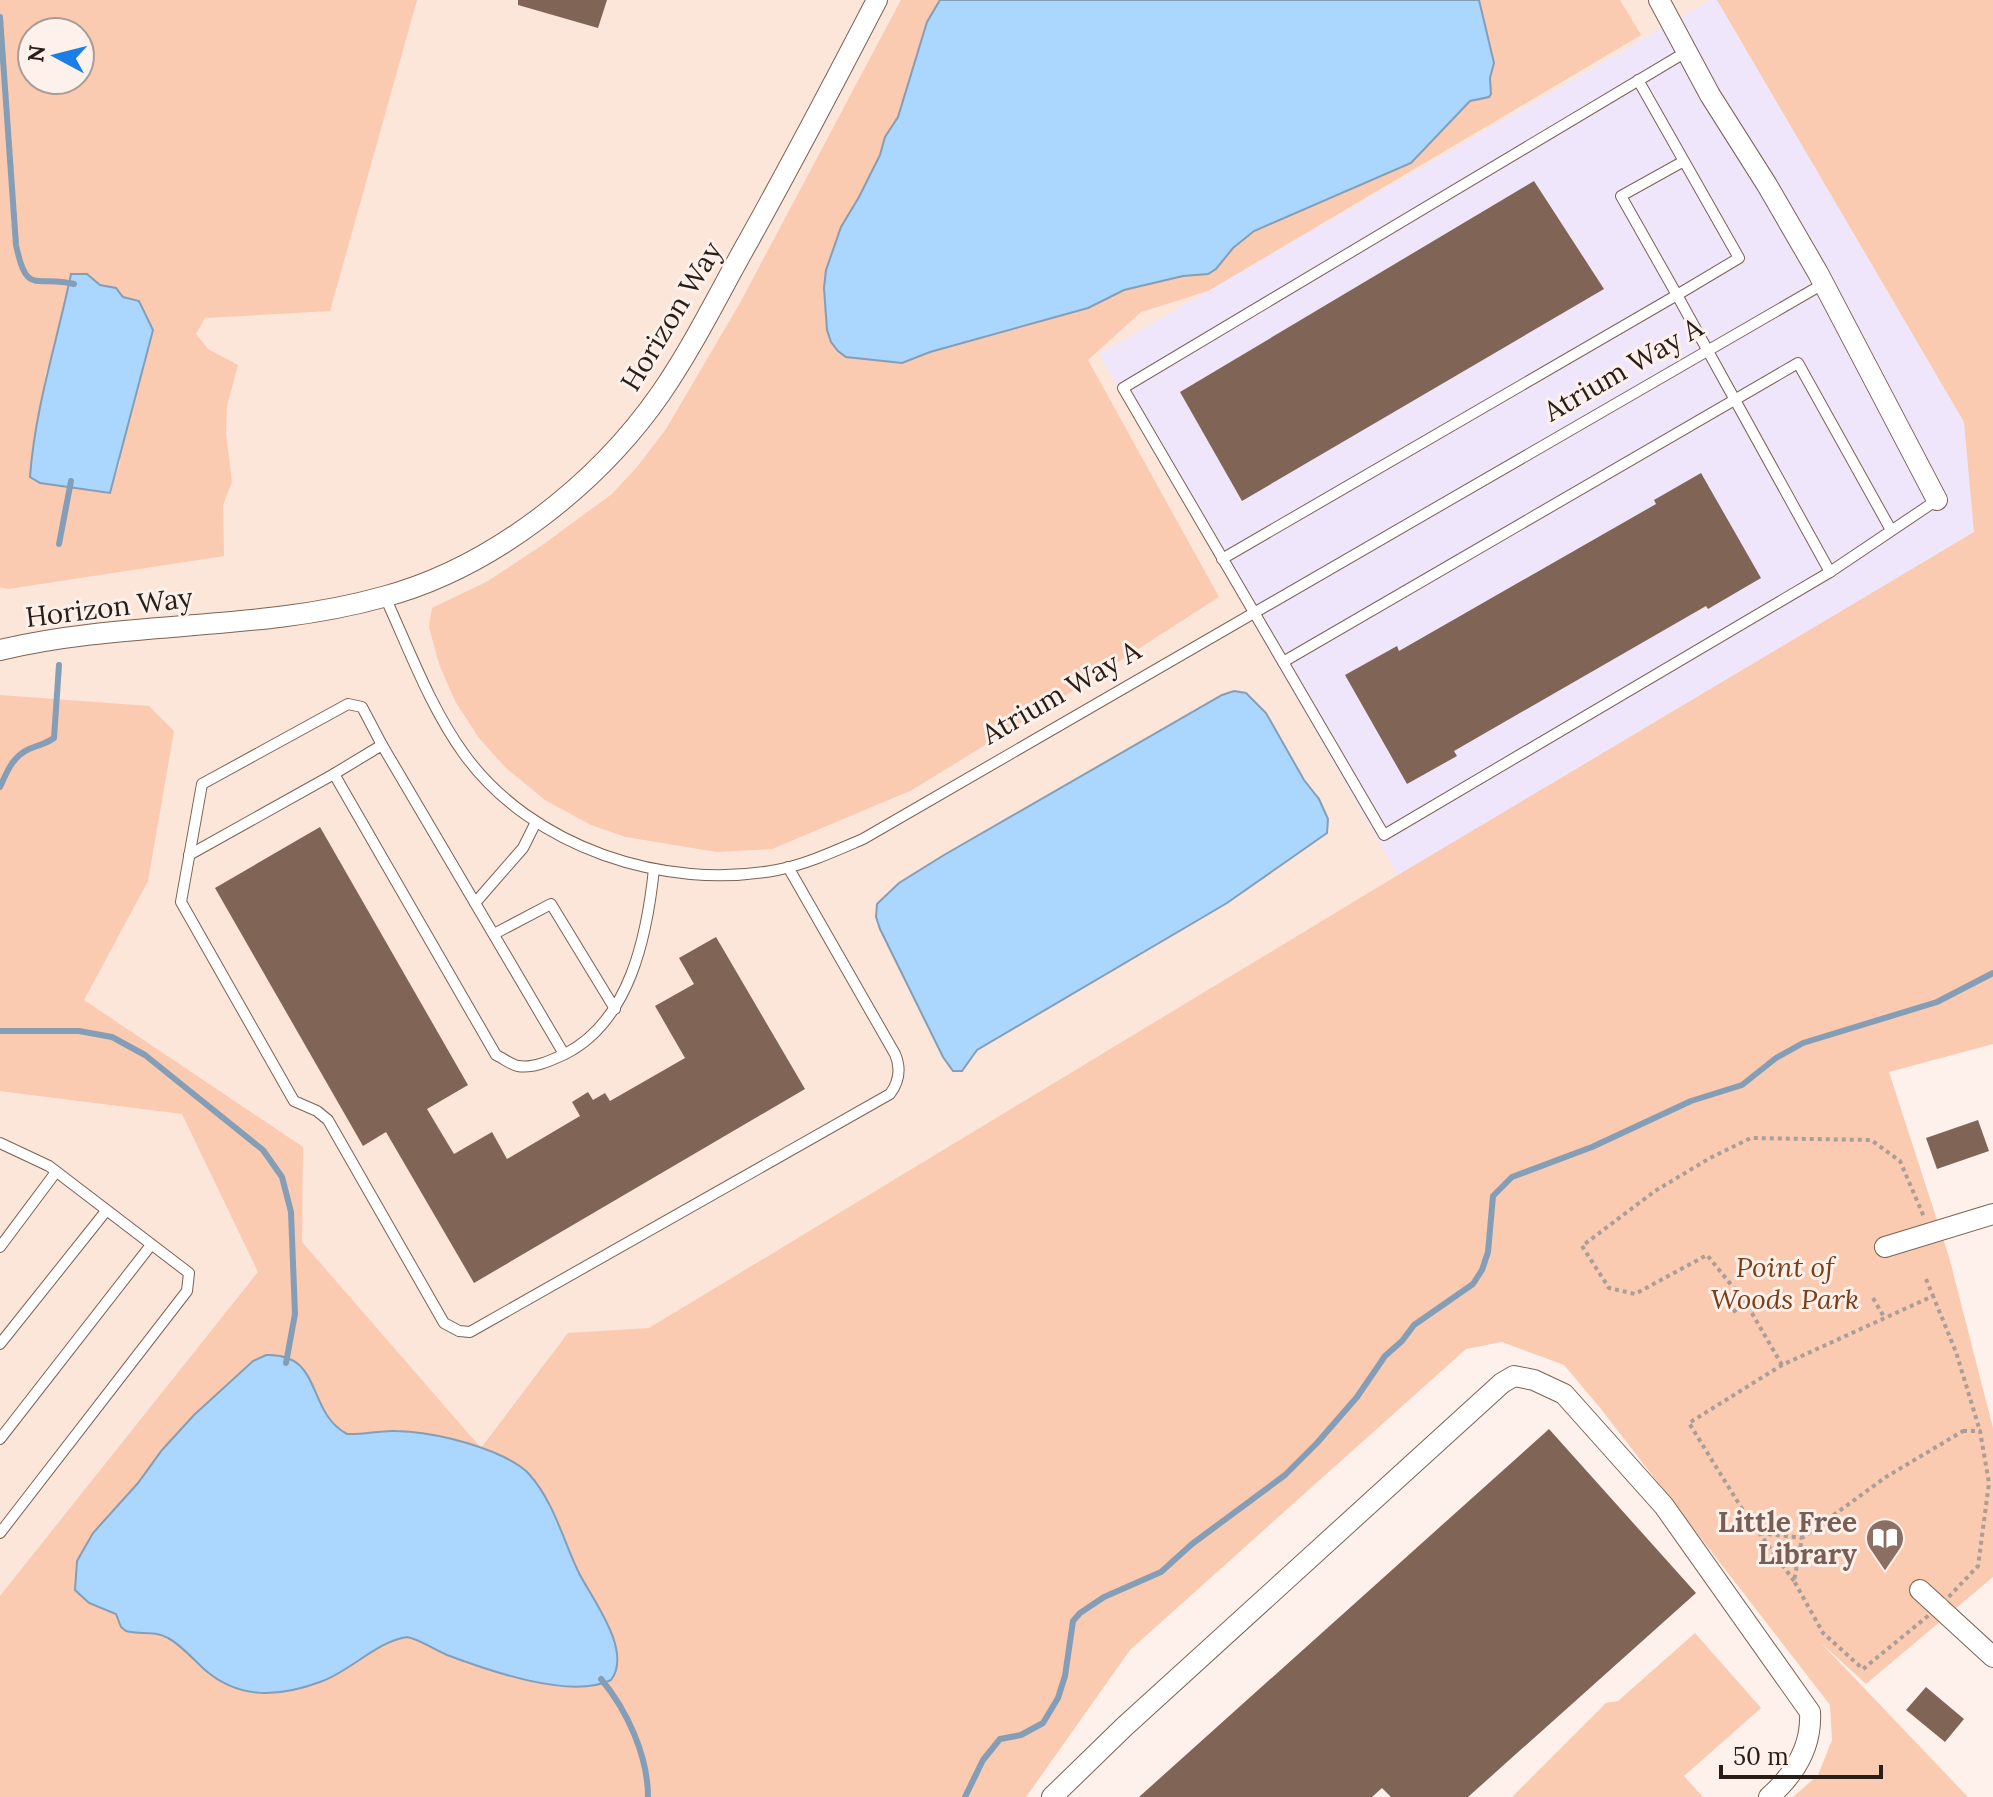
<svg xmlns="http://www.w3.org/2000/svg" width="1993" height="1797" font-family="Lora,serif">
<rect width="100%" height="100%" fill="#fef1eb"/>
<path fill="#fce5d9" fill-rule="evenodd" d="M0,0H1993V988L0,1797ZM32,32H80V80H32Z"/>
<polygon fill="#efe6fb" points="1710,0 1717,0 1964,422 1975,532 1398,875 1099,354"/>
<g fill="#facab1" fill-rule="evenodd">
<path d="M0,0H417L330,311L205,318L196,334L208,349L238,365L227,406L226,434L232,482L223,505L224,556L8,589L0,587ZM32,32H80V80H32ZM71,274H87L100,285L116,288L123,297L120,463L110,493L40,483L30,477L46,372L55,351Z"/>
<polygon points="901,0 1620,0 1641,35 1208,291 1141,312 1088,360 1219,597 1068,694 912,790 772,849 717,852 626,837 591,825 545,800 505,767 479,738 455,701 439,664 429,627 432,608 488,581 541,546 612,494 637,467 666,429 740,303"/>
<polygon points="1717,0 1993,0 1993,1044 1889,1072 1949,1257 1993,1428 1993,1577 1866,1684 1821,1643 1968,1797 1793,1797 1818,1775 1832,1740 1830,1705 1601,1409 1564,1365 1502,1342 1466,1349 1130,1650 1026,1797 0,1797 0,1596 258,1272 182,1114 0,1091 0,695 149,706 174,731 148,881 84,1000 303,1147 302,1242 481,1448 568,1333 649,1328 1398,875 1974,532 1964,422"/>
<polygon points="1695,1633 1761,1708 1684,1776 1703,1797 1512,1797 1606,1703 1618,1701"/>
</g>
<g fill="#abd6fd" stroke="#849eb8" stroke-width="2">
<polygon points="940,0 1479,0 1494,63 1490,78 1491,94 1489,97 1470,101 1411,163 1254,231 1233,248 1216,269 1208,274 1183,276 1124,290 1088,308 930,352 902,363 846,357 838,351 831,342 827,330 824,288 826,270 841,227 859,197 880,155 885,137 898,117 927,22"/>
<path d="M71,274H87L100,285L116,288L123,297L139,301L153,330L110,493L40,483L30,477C35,407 57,342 71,274Z"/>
<polygon points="1234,691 1246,693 1266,713 1304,780 1319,799 1328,819 1327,833 1227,903 977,1050 962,1071 953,1071 943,1057 880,929 876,917 877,904 899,883 944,855 1222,695"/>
<path d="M266,1355C324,1353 305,1411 347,1434C364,1435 380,1430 396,1431C431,1432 472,1442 504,1457C512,1461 523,1467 529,1474C554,1502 563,1540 579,1573C592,1599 633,1651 611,1680C571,1700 487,1670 447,1655C433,1649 421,1640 407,1637C375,1642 350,1672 320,1682C279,1697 240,1700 205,1670C193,1659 181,1645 168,1638C154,1630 140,1635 126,1631L121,1627L116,1614L89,1603L75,1590L77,1561L93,1533L138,1483L162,1450L194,1415L253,1361Z"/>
</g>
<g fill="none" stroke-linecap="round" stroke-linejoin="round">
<g stroke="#849eb8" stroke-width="6">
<path d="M0,17L16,245C27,298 36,274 74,284"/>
<polyline points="59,544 71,481"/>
<path d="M0,787C7,772 12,757 29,749C38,745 46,744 54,738L59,665"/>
<polyline points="0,1031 79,1031 112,1037 145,1055 263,1150 282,1177 291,1212 295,1314 286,1363"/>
<path d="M601,1679C627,1710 648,1756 648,1797"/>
<polyline points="965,1797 983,1760 1000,1739 1021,1735 1043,1723 1058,1698 1065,1676 1073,1621 1080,1613 1104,1597 1161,1572 1192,1544 1285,1475 1317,1443 1357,1397 1385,1356 1402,1341 1414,1325 1473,1284 1482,1270 1488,1252 1493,1196 1512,1177 1592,1147 1691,1101 1742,1085 1776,1058 1803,1043 1937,1002 1993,973"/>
</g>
</g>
<g fill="#806557">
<polygon points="518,0 607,0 598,28 518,5"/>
<polygon points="1534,181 1604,289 1242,501 1180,392"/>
<polygon points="1701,473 1761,578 1708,609 1706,606 1454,751 1457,756 1407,784 1345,675 1397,646 1399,651 1656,504 1654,500"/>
<polygon points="320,827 468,1085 427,1109 454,1154 492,1132 507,1159 580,1116 572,1102 588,1092 593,1100 605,1093 610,1101 685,1058 655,1006 694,984 679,958 716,937 805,1089 474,1283 386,1132 363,1146 215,888"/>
<polygon points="1978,1120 1989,1151 1937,1169 1926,1138"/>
<polygon points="1549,1429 1696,1593 1468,1797 1391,1797 1382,1788 1372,1797 1139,1797"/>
<polygon points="1926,1687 1964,1719 1945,1742 1906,1710"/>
</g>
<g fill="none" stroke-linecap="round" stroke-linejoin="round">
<defs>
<g id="lane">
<polyline points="1686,52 1123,388 1384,835 1830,572"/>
<polyline points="1638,80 1739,258 1677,295 1621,196 1684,161"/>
<polyline points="1222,559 1677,295 1830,572 1937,500"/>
<path d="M385,597C409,649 430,707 464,754C532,848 665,891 777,870C807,864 835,851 863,839L1823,284"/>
<polyline points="1283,662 1798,363 1891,530"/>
<path d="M382,745L362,707L348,704L202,784L181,902L294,1101L317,1111L328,1120L444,1323L459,1331L470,1332L890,1094C899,1082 901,1068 895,1054L788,867"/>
<polyline points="189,855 334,774"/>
<polyline points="475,903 523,848 536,822"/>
<polyline points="494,934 551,904 615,1009"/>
<path d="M564,1054L382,745L334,774L496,1055C503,1058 511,1065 518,1066C533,1069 552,1060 565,1054C630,1021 647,936 654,869"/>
<polyline points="0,1143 49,1166 189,1273 187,1291 0,1533"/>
<polyline points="0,1247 56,1172"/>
<polyline points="0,1344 106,1211"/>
<polyline points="0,1439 151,1245"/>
</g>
<g id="street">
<polyline points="1659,0 1710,95 1767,185 1818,273 1937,500"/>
<path d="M0,650C125,620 258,632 383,597C492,568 598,484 661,393C694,345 720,291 749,240C793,161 835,81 877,0"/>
<polyline points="1885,1247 1993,1214"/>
<polyline points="1920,1590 1993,1657"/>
<path d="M1052,1797L1124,1727L1502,1383L1514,1376L1534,1380L1564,1394L1664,1506L1810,1712C1812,1747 1794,1775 1769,1797"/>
</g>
</defs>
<use href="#lane" stroke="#7c6254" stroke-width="12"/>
<use href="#street" stroke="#7c6254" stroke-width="22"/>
<g stroke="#ab9e98" stroke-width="4" stroke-dasharray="4 4" stroke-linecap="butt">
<polyline points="1926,1279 1933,1296"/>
<polyline points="1873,1298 1884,1317"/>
<polyline points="1733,1312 1746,1303"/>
<polyline points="1782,1365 1746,1303 1707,1255 1635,1294 1609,1288 1582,1246 1655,1191 1710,1158 1751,1138 1871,1140 1900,1161 1924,1217"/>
<polygon points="1963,1431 1980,1431 1989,1483 1978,1566 1939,1607 1863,1669 1823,1633 1794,1581 1802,1538 1886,1477"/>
<polyline points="1760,1533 1802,1538"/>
<polyline points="1794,1581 1744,1512 1689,1423 1782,1365 1933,1296 1956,1352 1980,1431"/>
</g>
<use href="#lane" stroke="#fff" stroke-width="10"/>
<use href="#street" stroke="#fff" stroke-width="20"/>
</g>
<defs>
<symbol id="library-pin" viewBox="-11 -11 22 30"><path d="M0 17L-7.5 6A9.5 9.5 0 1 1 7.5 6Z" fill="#8d6e63" stroke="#fef1eb"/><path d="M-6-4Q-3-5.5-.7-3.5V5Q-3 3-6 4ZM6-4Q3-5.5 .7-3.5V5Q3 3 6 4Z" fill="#fff"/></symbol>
</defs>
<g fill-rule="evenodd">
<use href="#library-pin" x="1863" y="1516" width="44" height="60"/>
</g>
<g text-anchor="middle" stroke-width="6" stroke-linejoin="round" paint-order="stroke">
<g font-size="28" fill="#281d17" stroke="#fef1eb">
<text transform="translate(671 316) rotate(-59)" y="10">Horizon Way</text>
<text transform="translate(1623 369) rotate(-30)" y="10">Atrium Way A</text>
<text transform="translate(109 607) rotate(-7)" y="10">Horizon Way</text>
<text transform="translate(1061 692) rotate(-30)" y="10">Atrium Way A</text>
</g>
<g font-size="28" font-style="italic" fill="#7c3e16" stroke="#fef1eb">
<text x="1785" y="1277">Point of<tspan x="1785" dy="32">Woods Park</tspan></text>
</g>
<g font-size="28" font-weight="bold" fill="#785e54" stroke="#fef1eb" text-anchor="end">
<text x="1857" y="1532">Little Free<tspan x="1857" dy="32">Library</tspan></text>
</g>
</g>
<g transform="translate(56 56) rotate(277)"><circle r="38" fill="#fef1eb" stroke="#a89c96" stroke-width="2"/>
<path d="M0-6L14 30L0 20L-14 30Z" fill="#197fe7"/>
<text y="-12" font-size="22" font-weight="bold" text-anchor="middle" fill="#281d17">N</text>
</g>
<path d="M1721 1765v12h160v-12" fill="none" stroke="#281d17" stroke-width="4"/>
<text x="1733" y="1765" font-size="24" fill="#281d17" stroke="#fef1eb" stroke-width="6" paint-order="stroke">50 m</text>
</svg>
